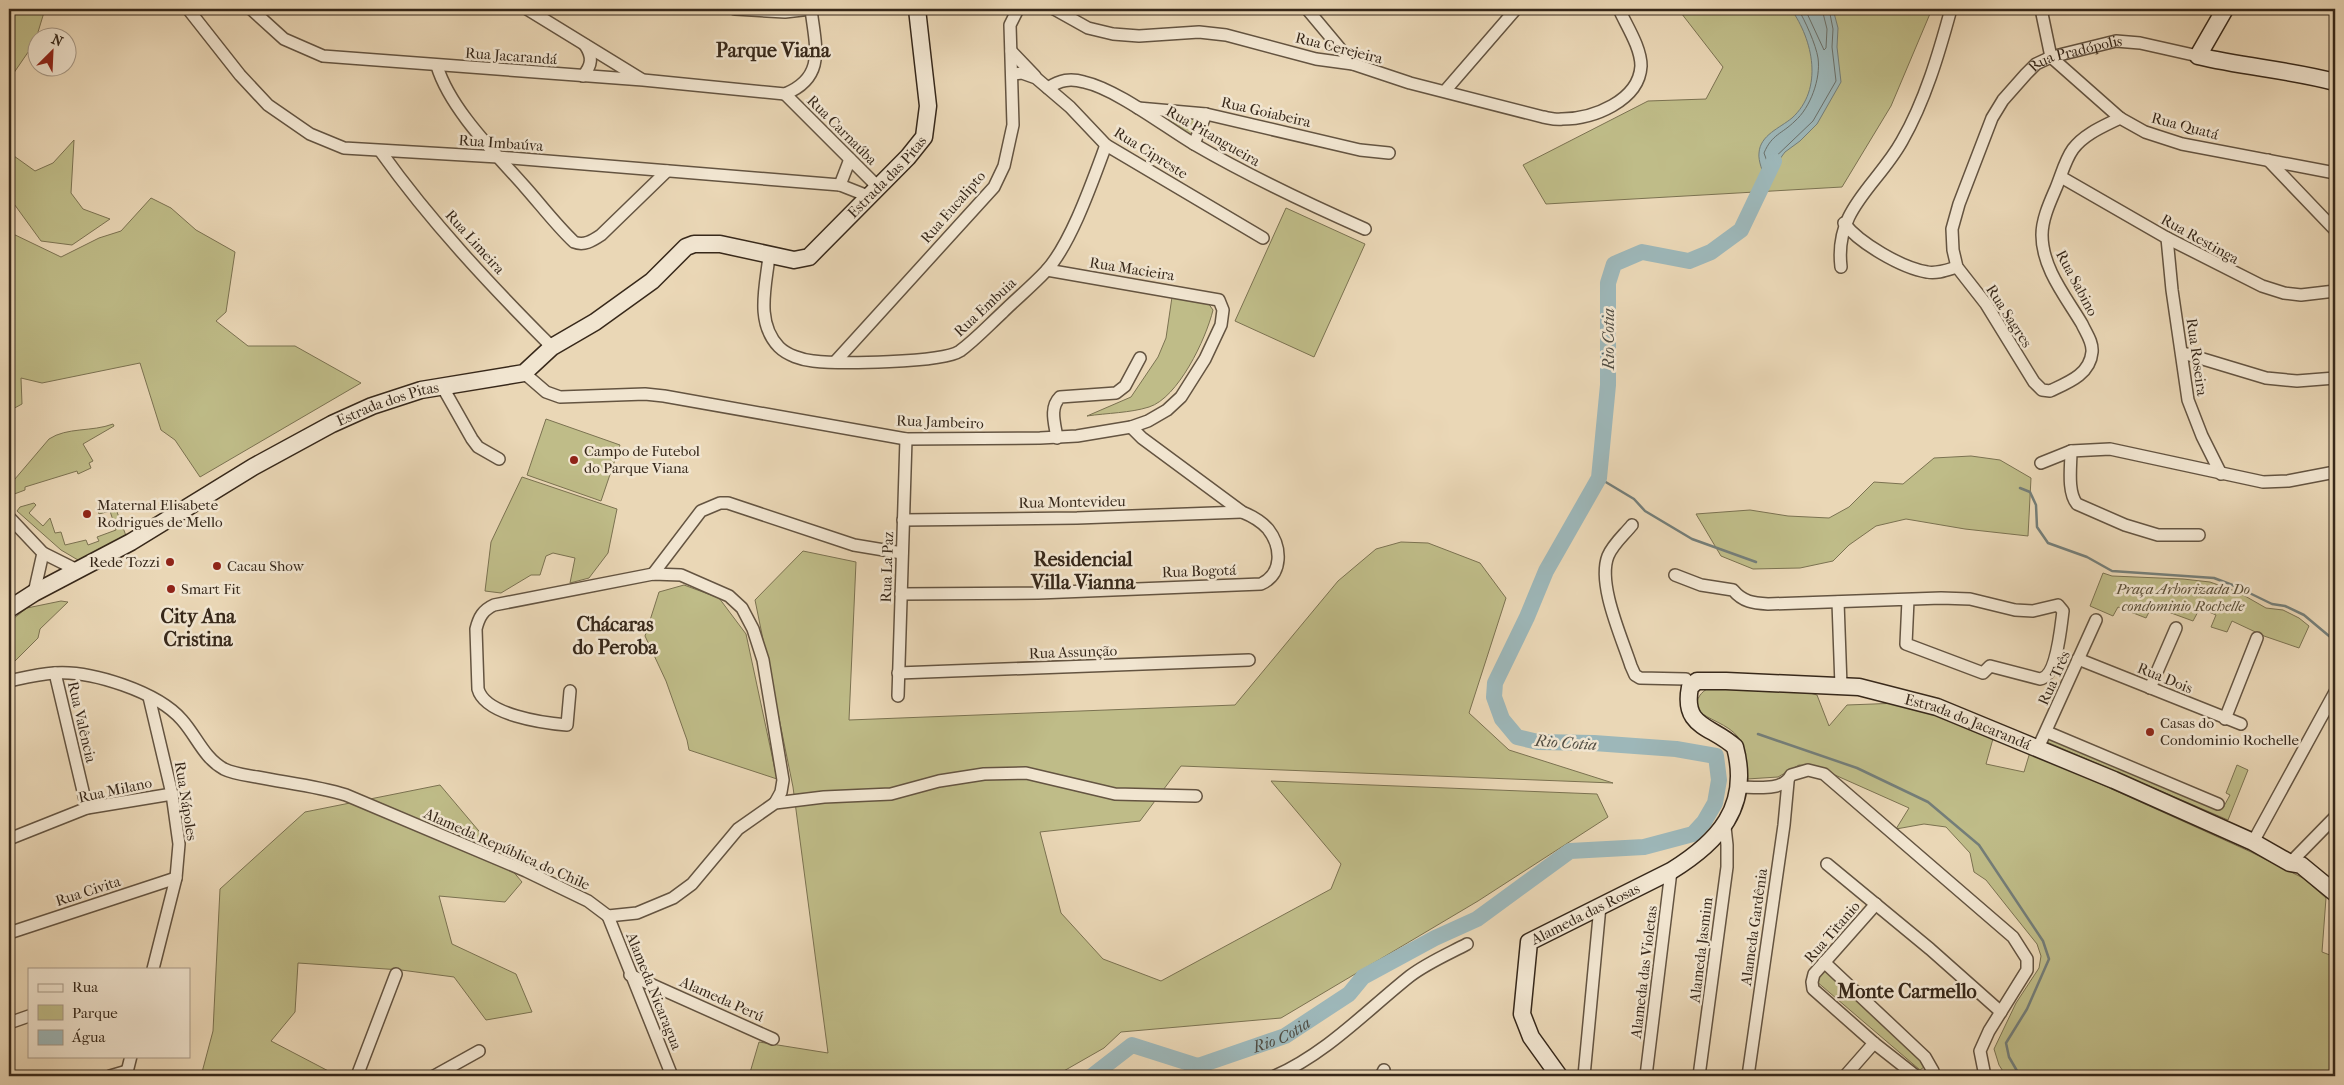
<svg xmlns="http://www.w3.org/2000/svg" width="2344" height="1085" font-family="'IM FELL French Canon',serif">
<rect width="100%" height="100%" fill="#ead7b6"/>
<filter id="stains"><feTurbulence type="fractalNoise" baseFrequency=".004" numOctaves="4"/><feColorMatrix values="0 0 0 0 .2 0 0 0 0 .09 0 0 0 0 .02 0 0 0 .5 -.17"/></filter>
<radialGradient id="worn" r=".72"><stop offset=".6" stop-color="#630" stop-opacity="0"/><stop offset="1" stop-color="#630" stop-opacity=".3"/></radialGradient>
<g fill="#bfbc88" stroke="#7b7251">
<polygon points="9,9 45,9 35,42 9,80"/>
<polygon points="1678,9 1932,9 1891,106 1842,187 1546,204 1523,165 1648,101 1706,99 1723,67"/>
<polygon points="1165,115 1195,118 1198,121 1193,136 1190,137 1165,119"/>
<polygon points="74,140 71,193 83,209 110,219 72,245 41,241 9,197 9,146 14,156 35,171 53,163"/>
<polygon points="151,198 171,208 196,230 235,252 226,312 216,321 248,346 295,346 361,383 200,477 175,440 161,430 140,363 42,383 21,378 22,404 9,411 9,232 61,257 99,238 121,231"/>
<polygon points="1286,208 1365,244 1314,357 1235,321"/>
<path d="M1172,297L1208,303L1213,310C1206,339 1178,398 1149,407C1130,413 1107,413 1087,416L1131,397L1158,357L1166,338Z"/>
<polygon points="546,419 620,445 601,501 527,475"/>
<path d="M113,424L114,426L83,444L93,461L89,463L91,468L78,474L77,471L25,487V490L9,496V486L49,439C67,427 92,432 113,424Z"/>
<polygon points="1971,456 2000,460 2031,478 2028,536 1965,529 1906,519 1876,526 1849,545 1833,561 1800,568 1753,569 1721,556 1696,514 1750,510 1788,516 1829,518 1849,507 1874,482 1903,484 1934,458"/>
<polygon points="522,477 617,509 608,553 589,578 570,583 575,558 553,553 546,556 540,575 531,575 501,593 485,591 491,542"/>
<polygon points="34,503 36,505 29,513 43,526 50,518 55,533 61,532 65,545 86,540 88,545 99,541 97,537 116,530 110,511 99,514 97,508 114,504 128,541 83,563 61,550 17,511 20,507"/>
<polygon points="1401,542 1428,543 1480,563 1506,598 1469,713 1509,750 1613,783 1181,766 1140,821 1040,832 1061,913 1103,959 1161,981 1331,889 1341,864 1271,781 1597,794 1608,817 1478,901 1281,1018 1121,1032 1104,1048 1055,1076 749,1076 759,1042 828,1053 793,787 755,600 803,551 856,562 849,720 1235,705 1338,581 1376,549"/>
<polygon points="2103,573 2112,576 2183,579 2210,582 2238,592 2266,608 2283,610 2299,618 2309,626 2299,648 2264,636 2232,621 2227,632 2211,627 2216,615 2200,608 2193,621 2152,606 2146,618 2118,607 2113,616 2090,606"/>
<polygon points="684,585 719,598 746,634 777,779 689,750 687,740 666,681 645,636 659,592"/>
<polygon points="61,601 68,602 40,629 38,638 9,667 9,622 27,608"/>
<path d="M1710,687H1790L1817,695L1829,726L1847,705L1900,703L1994,735L1986,764L2024,772L2030,752L2251,852L2303,878L2326,898L2322,952L2335,957V1076H2006L1999,1065L1994,1049L2016,1003L2039,968L2041,956L2037,944L2013,914L1986,880L1974,872L1970,853L1946,827L1924,824L1896,829L1909,808L1817,767L1799,765L1778,777L1747,779C1746,766 1746,748 1738,737C1728,724 1708,720 1696,709C1697,697 1700,693 1710,687Z"/>
<polygon points="2050,736 2223,808 2230,795 2226,793 2237,765 2248,770 2228,820 2047,742"/>
<polygon points="440,785 522,882 505,902 439,896 452,944 516,974 532,1012 486,1020 454,977 401,970 298,963 295,1012 271,1041 338,1076 201,1076 213,1031 220,889 305,812"/>
<polygon points="1824,968 1928,1064 1920,1070 1816,981"/>
</g>
<path fill="#9db7b9" stroke="#747e79" d="M1791,9H1833L1838,28L1837,47L1841,82L1817,124L1800,141L1785,152L1765,179C1763,172 1758,161 1759,153C1760,135 1780,128 1792,118C1824,89 1813,40 1791,9Z"/>
<g fill="none" stroke-linecap="round" stroke-linejoin="round">
<g stroke="#6a706a" stroke-width="1">
<path d="M1798,9C1805,20 1816,45 1818,58C1821,79 1810,108 1795,121C1782,134 1772,134 1764,153L1768,164L1813,121L1836,81L1832,47L1833,29L1829,9"/>
<polyline points="1805,9 1824,50 1826,48 1827,29 1822,9"/>
</g>
<g stroke="#747e79" stroke-width="2.5">
<polyline points="1599,478 1634,499 1645,511 1692,539 1756,562"/>
<polyline points="2020,488 2030,492 2036,505 2037,527 2048,543 2087,557 2112,571 2214,578 2235,586 2272,604 2285,606 2304,615 2335,641"/>
<polyline points="1758,734 1857,768 1928,802 1979,845 2043,941 2049,959 2027,1009 2006,1043 2009,1057 2020,1076"/>
</g>
<path stroke="#9db7b9" stroke-width="16" id="s1" d="M1092,1076L1132,1045L1198,1066L1285,1036L1349,994L1363,977L1435,938L1477,919L1570,851L1644,847L1693,834L1704,822L1715,803L1719,780L1716,756L1676,749L1594,743L1538,742L1517,737L1502,719L1494,697L1495,683L1527,617L1546,571L1599,478L1608,385V283L1614,264L1642,252L1689,261L1711,252L1741,230L1774,161"/>
<defs>
<g id="street">
<polyline points="188,9 240,75 268,105 310,134 344,148 498,157 840,185 868,196"/>
<path d="M251,9L284,39L323,56L643,80L785,94C827,77 815,45 811,9"/>
<polyline points="527,9 641,79"/>
<polyline points="735,9 785,12 811,9"/>
<path d="M1054,9L1088,28L1113,34L1139,36L1199,32L1226,35L1316,59L1353,64L1410,83L1543,117C1549,118 1556,120 1562,119C1593,119 1639,101 1641,66C1641,47 1626,25 1619,9"/>
<polyline points="1307,9 1353,64"/>
<polyline points="2041,9 2051,57 2120,118 2145,132 2182,144 2335,173"/>
<polyline points="1011,51 1035,76"/>
<path d="M437,66C450,109 495,153 525,187C541,205 556,225 574,242C584,246 592,241 601,235L667,171"/>
<polyline points="1013,74 1022,73 1036,78 1070,107 1106,145 1263,238"/>
<path d="M583,76C592,65 593,57 585,45"/>
<path d="M1048,88C1060,80 1070,78 1084,82C1116,89 1164,126 1194,144C1249,176 1306,203 1365,229"/>
<polyline points="1445,91 1516,9"/>
<polyline points="785,94 878,187"/>
<polyline points="1138,108 1206,114 1360,150 1389,153"/>
<path id="s2" d="M2120,118C2104,126 2084,134 2073,149C2065,160 2061,176 2056,188C2050,202 2042,219 2042,235C2042,268 2066,297 2082,324C2086,333 2093,342 2092,352C2090,375 2067,383 2050,391L2042,390L2034,382L1986,304L1957,267L1953,250L1952,229L1959,204L1992,118L2003,100L2026,74L2036,64L2051,57L2116,41L2140,43L2198,56"/>
<polyline points="1194,144 1206,114"/>
<path d="M381,152C431,222 491,286 552,347"/>
<polyline points="2268,160 2335,230"/>
<polyline points="2061,177 2167,238 2262,286 2284,293 2301,295 2335,291"/>
<polyline points="840,185 850,159"/>
<path d="M1844,223C1859,243 1902,268 1927,272C1937,274 1947,270 1957,267"/>
<polyline points="2167,238 2172,290 2188,400 2202,436 2221,474"/>
<path d="M769,256C766,286 755,322 779,347C787,355 802,360 813,361C838,364 942,363 960,351C975,340 988,326 1002,313C1016,299 1032,286 1046,271C1071,244 1093,180 1106,145"/>
<path d="M1841,267C1834,209 1877,186 1902,141C1925,101 1939,53 1951,9"/>
<polyline points="2183,353 2266,378 2297,381 2335,378"/>
<polyline points="835,362 994,187 1004,166 1013,125 1010,25 1018,9"/>
<polyline points="524,373 546,392 560,397 645,394 664,396 906,439 1040,438 1077,436 1131,427 1148,421 1167,410 1181,397 1205,359 1221,325 1223,310 1219,300 1047,270"/>
<polyline points="442,386 472,439 478,447 499,459"/>
<path d="M1057,438C1055,424 1049,408 1060,397L1116,393L1125,386L1140,358"/>
<path d="M2071,451C2071,466 2067,492 2077,504L2125,525L2158,535H2199"/>
<polyline points="2041,463 2071,451 2110,449 2263,482 2288,481 2335,472"/>
<polyline points="9,517 43,553 79,571"/>
<polyline points="903,520 1077,518 1242,512"/>
<path d="M1632,525C1624,535 1613,544 1608,556C1597,584 1622,638 1631,666L1635,675L1640,678L1686,679"/>
<polyline points="653,574 701,511 720,503 728,503 854,545 902,553"/>
<path d="M1675,575L1701,585L1733,590C1743,602 1753,603 1768,604L1941,598L1970,599L2015,610L2033,611L2058,605L2063,611C2061,625 2057,677 2040,679L1990,666L1983,673L1906,644L1908,600"/>
<polyline points="34,593 43,553"/>
<path d="M901,594L1038,593L1261,584C1283,574 1282,547 1268,529C1261,521 1252,516 1242,512L1142,438L1131,427"/>
<polyline points="1838,602 1841,686"/>
<polyline points="2078,659 2241,724"/>
<polyline points="55,673 87,808"/>
<polyline points="898,673 1249,660"/>
<path d="M9,681C23,678 39,674 54,673C91,670 158,692 182,720C197,737 204,758 224,769C234,774 246,775 257,777C287,783 317,786 346,795L526,871L588,901L608,916L637,913L673,898L692,884L738,829L775,803L824,797L891,794L939,781L984,774L1026,773L1115,794L1196,796"/>
<polyline points="2150,688 2176,628"/>
<path d="M570,691L567,725C543,723 485,715 478,689L476,629C479,617 483,610 494,605L653,574L681,575L729,596L742,608L753,629L763,660L783,780L781,792L775,803"/>
<polyline points="898,696 906,439"/>
<polyline points="149,697 172,794 179,844 176,878 153,969"/>
<polyline points="2225,719 2257,638"/>
<polyline points="2047,732 2218,804"/>
<polyline points="2038,748 2096,620"/>
<path d="M1738,787C1755,787 1783,792 1791,775L1808,770L1824,774L2013,937L2027,959V970L1989,1031L1980,1051L1985,1076"/>
<polyline points="9,839 87,808 172,794"/>
<polyline points="2253,842 2335,692"/>
<polyline points="2290,863 2335,817"/>
<polyline points="1827,864 1930,949 2001,1012"/>
<polyline points="1876,904 1814,974 1812,982 1813,989 1874,1043 1916,1076"/>
<polyline points="608,916 672,1076"/>
<polyline points="9,933 176,878"/>
<polyline points="1824,962 1925,1057 1933,1071 1932,1076"/>
<polyline points="630,975 773,1039"/>
<polyline points="9,1023 29,1016"/>
<polyline points="110,1076 127,1071"/>
<polyline points="126,1076 131,1056"/>
<polyline points="357,1076 396,974"/>
<polyline points="434,1076 479,1051"/>
<path d="M1275,1076C1327,1053 1366,1011 1410,976C1427,963 1448,954 1467,944"/>
<polyline points="1381,1076 1384,1070"/>
<polyline points="1584,1076 1600,906"/>
<polyline points="1646,1076 1671,871"/>
<polyline points="1699,1076 1727,867 1727,845 1725,827"/>
<polyline points="1748,1076 1784,825 1788,782"/>
<polyline points="1845,1076 1874,1043"/>
</g>
<g id="secondary">
<path d="M2225,9L2198,56C2244,67 2290,70 2335,82"/>
<path id="s3" d="M9,609L34,593L131,542L253,467L332,424L372,406L421,390L524,373L552,347L595,322L652,281L686,247L694,244H720L794,260L809,257L908,157L924,137L928,106L917,9"/>
<path id="s4" d="M1559,1076L1531,1037L1522,1014L1529,942L1671,871C1718,842 1751,807 1735,747C1711,725 1682,728 1690,687L1697,681H1726L1859,687L1937,707L2114,780L2253,842L2290,863L2301,865L2335,893"/>
</g>
</defs>
<use href="#street" stroke="#645441" stroke-width="14"/>
<use href="#secondary" stroke="#37281a" stroke-width="19"/>
<use href="#street" stroke="#f1e5d0" stroke-width="11"/>
<use href="#secondary" stroke="#f1e5d0" stroke-width="16"/>
</g>
<g fill="#8f2418" stroke="#f1e5d0" stroke-width="2">
<circle cx="574" cy="460" r="5"/>
<circle cx="87" cy="514" r="5"/>
<circle cx="170" cy="562" r="5"/>
<circle cx="217" cy="566" r="5"/>
<circle cx="171" cy="589" r="5"/>
<circle cx="2150" cy="732" r="5"/>
</g>
<g text-anchor="middle" stroke-width="5" stroke-linejoin="round" paint-order="stroke">
<g font-size="15" fill="#37281a" stroke="#f1e5d0">
<text transform="translate(1339 48) rotate(14)" y="5">Rua Cerejeira</text>
<text transform="translate(511 56) rotate(4)" y="5">Rua Jacarandá</text>
<text dy="5" stroke="none"><textPath href="#s2" startOffset="764">Rua Pradópolis</textPath></text>
<text transform="translate(1266 112) rotate(13)" y="5">Rua Goiabeira</text>
<text transform="translate(2185 126) rotate(15)" y="5">Rua Quatá</text>
<text transform="translate(842 130) rotate(45)" y="5">Rua Carnaúba</text>
<text transform="translate(1213 136) rotate(30)" y="5">Rua Pitangueira</text>
<text transform="translate(501 143) rotate(4)" y="5">Rua Imbaúva</text>
<text transform="translate(1151 153) rotate(32)" y="5">Rua Cipreste</text>
<text dy="5" stroke="none"><textPath href="#s3" startOffset="1016">Estrada das Pitas</textPath></text>
<text transform="translate(953 207) rotate(-49)" y="5">Rua Eucalipto</text>
<text transform="translate(2200 239) rotate(29)" y="5">Rua Restinga</text>
<text transform="translate(475 242) rotate(48)" y="5">Rua Limeira</text>
<text transform="translate(1132 269) rotate(9)" y="5">Rua Macieira</text>
<text transform="translate(2077 283) rotate(62)" y="5">Rua Sabino</text>
<text transform="translate(985 307) rotate(-43)" y="5">Rua Embuia</text>
<text transform="translate(2009 316) rotate(57)" y="5">Rua Sagres</text>
<text transform="translate(2197 357) rotate(82)" y="5">Rua Roseira</text>
<text dy="5" stroke="none"><textPath href="#s3" startOffset="432">Estrada dos Pitas</textPath></text>
<text transform="translate(940 422) rotate(2)" y="5">Rua Jambeiro</text>
<text transform="translate(1072 502) rotate(-1)" y="5">Rua Montevideu</text>
<text transform="translate(887 567) rotate(-88)" y="5">Rua La Paz</text>
<text transform="translate(1199 571) rotate(-2)" y="5">Rua Bogotá</text>
<text transform="translate(1073 652) rotate(-2)" y="5">Rua Assunção</text>
<text transform="translate(2054 678) rotate(-66)" y="5">Rua Três</text>
<text transform="translate(2165 678) rotate(22)" y="5">Rua Dois</text>
<text transform="translate(82 722) rotate(77)" y="5">Rua Valência</text>
<text dy="5" stroke="none"><textPath href="#s4" startOffset="824">Estrada do Jacarandá</textPath></text>
<text transform="translate(115 790) rotate(-12)" y="5">Rua Milano</text>
<text transform="translate(186 801) rotate(81)" y="5">Rua Nápoles</text>
<text transform="translate(507 849) rotate(24)" y="5">Alameda República do Chile</text>
<text transform="translate(88 891) rotate(-18)" y="5">Rua Civita</text>
<text dy="5" stroke="none"><textPath href="#s4" startOffset="208">Alameda das Rosas</textPath></text>
<text transform="translate(1754 927) rotate(-82)" y="5">Alameda Gardênia</text>
<text transform="translate(1832 932) rotate(-49)" y="5">Rua Titanio</text>
<text transform="translate(1701 950) rotate(-83)" y="5">Alameda Jasmim</text>
<text transform="translate(1644 972) rotate(-83)" y="5">Alameda das Violetas</text>
<text transform="translate(654 991) rotate(68)" y="5">Alameda Nicaragua</text>
<text transform="translate(722 999) rotate(24)" y="5">Alameda Perú</text>
</g>
<g font-size="15" fill="#37281a" stroke="#f1e5d0" text-anchor="start">
<text x="584" y="456">Campo de Futebol<tspan x="584" dy="17">do Parque Viana</tspan></text>
<text x="97" y="510">Maternal Elisabete<tspan x="97" dy="17">Rodrigues de Mello</tspan></text>
<text x="160" y="567" text-anchor="end">Rede Tozzi</text>
<text x="227" y="571">Cacau Show</text>
<text x="181" y="594">Smart Fit</text>
<text x="2160" y="728">Casas do<tspan x="2160" dy="17">Condominio Rochelle</tspan></text>
</g>
<g font-size="15" font-style="italic" fill="#594d36" stroke="#f1e5d0">
<text x="2183" y="594">Praça Arborizada Do<tspan x="2183" dy="17">condominio Rochelle</tspan></text>
</g>
<g font-size="16" font-style="italic" fill="#504c42" stroke="#f1e5d0">
<text transform="translate(1608 339) rotate(-90)" y="6">Rio Cotia</text>
<text transform="translate(1566 742) rotate(4)" y="6">Rio Cotia</text>
<text dy="6" stroke="none"><textPath href="#s1" startOffset="209">Rio Cotia</textPath></text>
</g>
<g font-size="20" font-weight="bold" fill="#37281a" stroke="#f1e5d0">
<text x="773" y="57">Parque Viana</text>
<text x="1083" y="566">Residencial<tspan x="1083" dy="23">Villa Vianna</tspan></text>
<text x="198" y="623">City Ana<tspan x="198" dy="23">Cristina</tspan></text>
<text x="615" y="631">Chácaras<tspan x="615" dy="23">do Peroba</tspan></text>
<text x="1907" y="998">Monte Carmello</text>
</g>
</g>
<rect width="2344" height="1085" fill="none" stroke="#ead7b6" stroke-width="30"/>
<rect x="10" y="10" width="2324" height="1065" fill="none" stroke="#37281a" stroke-width="2.5"/>
<rect x="15" y="15" width="2314" height="1055" fill="none" stroke="#37281a"/>
<rect x="28" y="968" width="162" height="90" fill="#f1e5d0" stroke="#a79987"/>
<rect x="38" y="984" width="25" height="8" fill="#f1e5d0" stroke="#a79987"/>
<text x="72" y="992" font-size="15" fill="#37281a">Rua</text>
<rect x="38" y="1005" width="25" height="15" fill="#bfbc88" stroke="#a79987"/>
<text x="72" y="1018" font-size="15" fill="#37281a">Parque</text>
<rect x="38" y="1030" width="25" height="15" fill="#9db7b9" stroke="#a79987"/>
<text x="72" y="1042" font-size="15" fill="#37281a">Água</text>
<g transform="translate(52 52) rotate(24)"><circle r="24" fill="#f1e5d0" stroke="#a79987"/>
<path d="M0-4L9 19L0 12L-9 19Z" fill="#8f2418"/>
<text y="-8" font-size="14" font-weight="bold" text-anchor="middle" fill="#37281a">N</text>
</g>
<rect width="100%" height="100%" filter="url(#stains)"/>
<rect width="100%" height="100%" fill="url(#worn)"/>
</svg>
